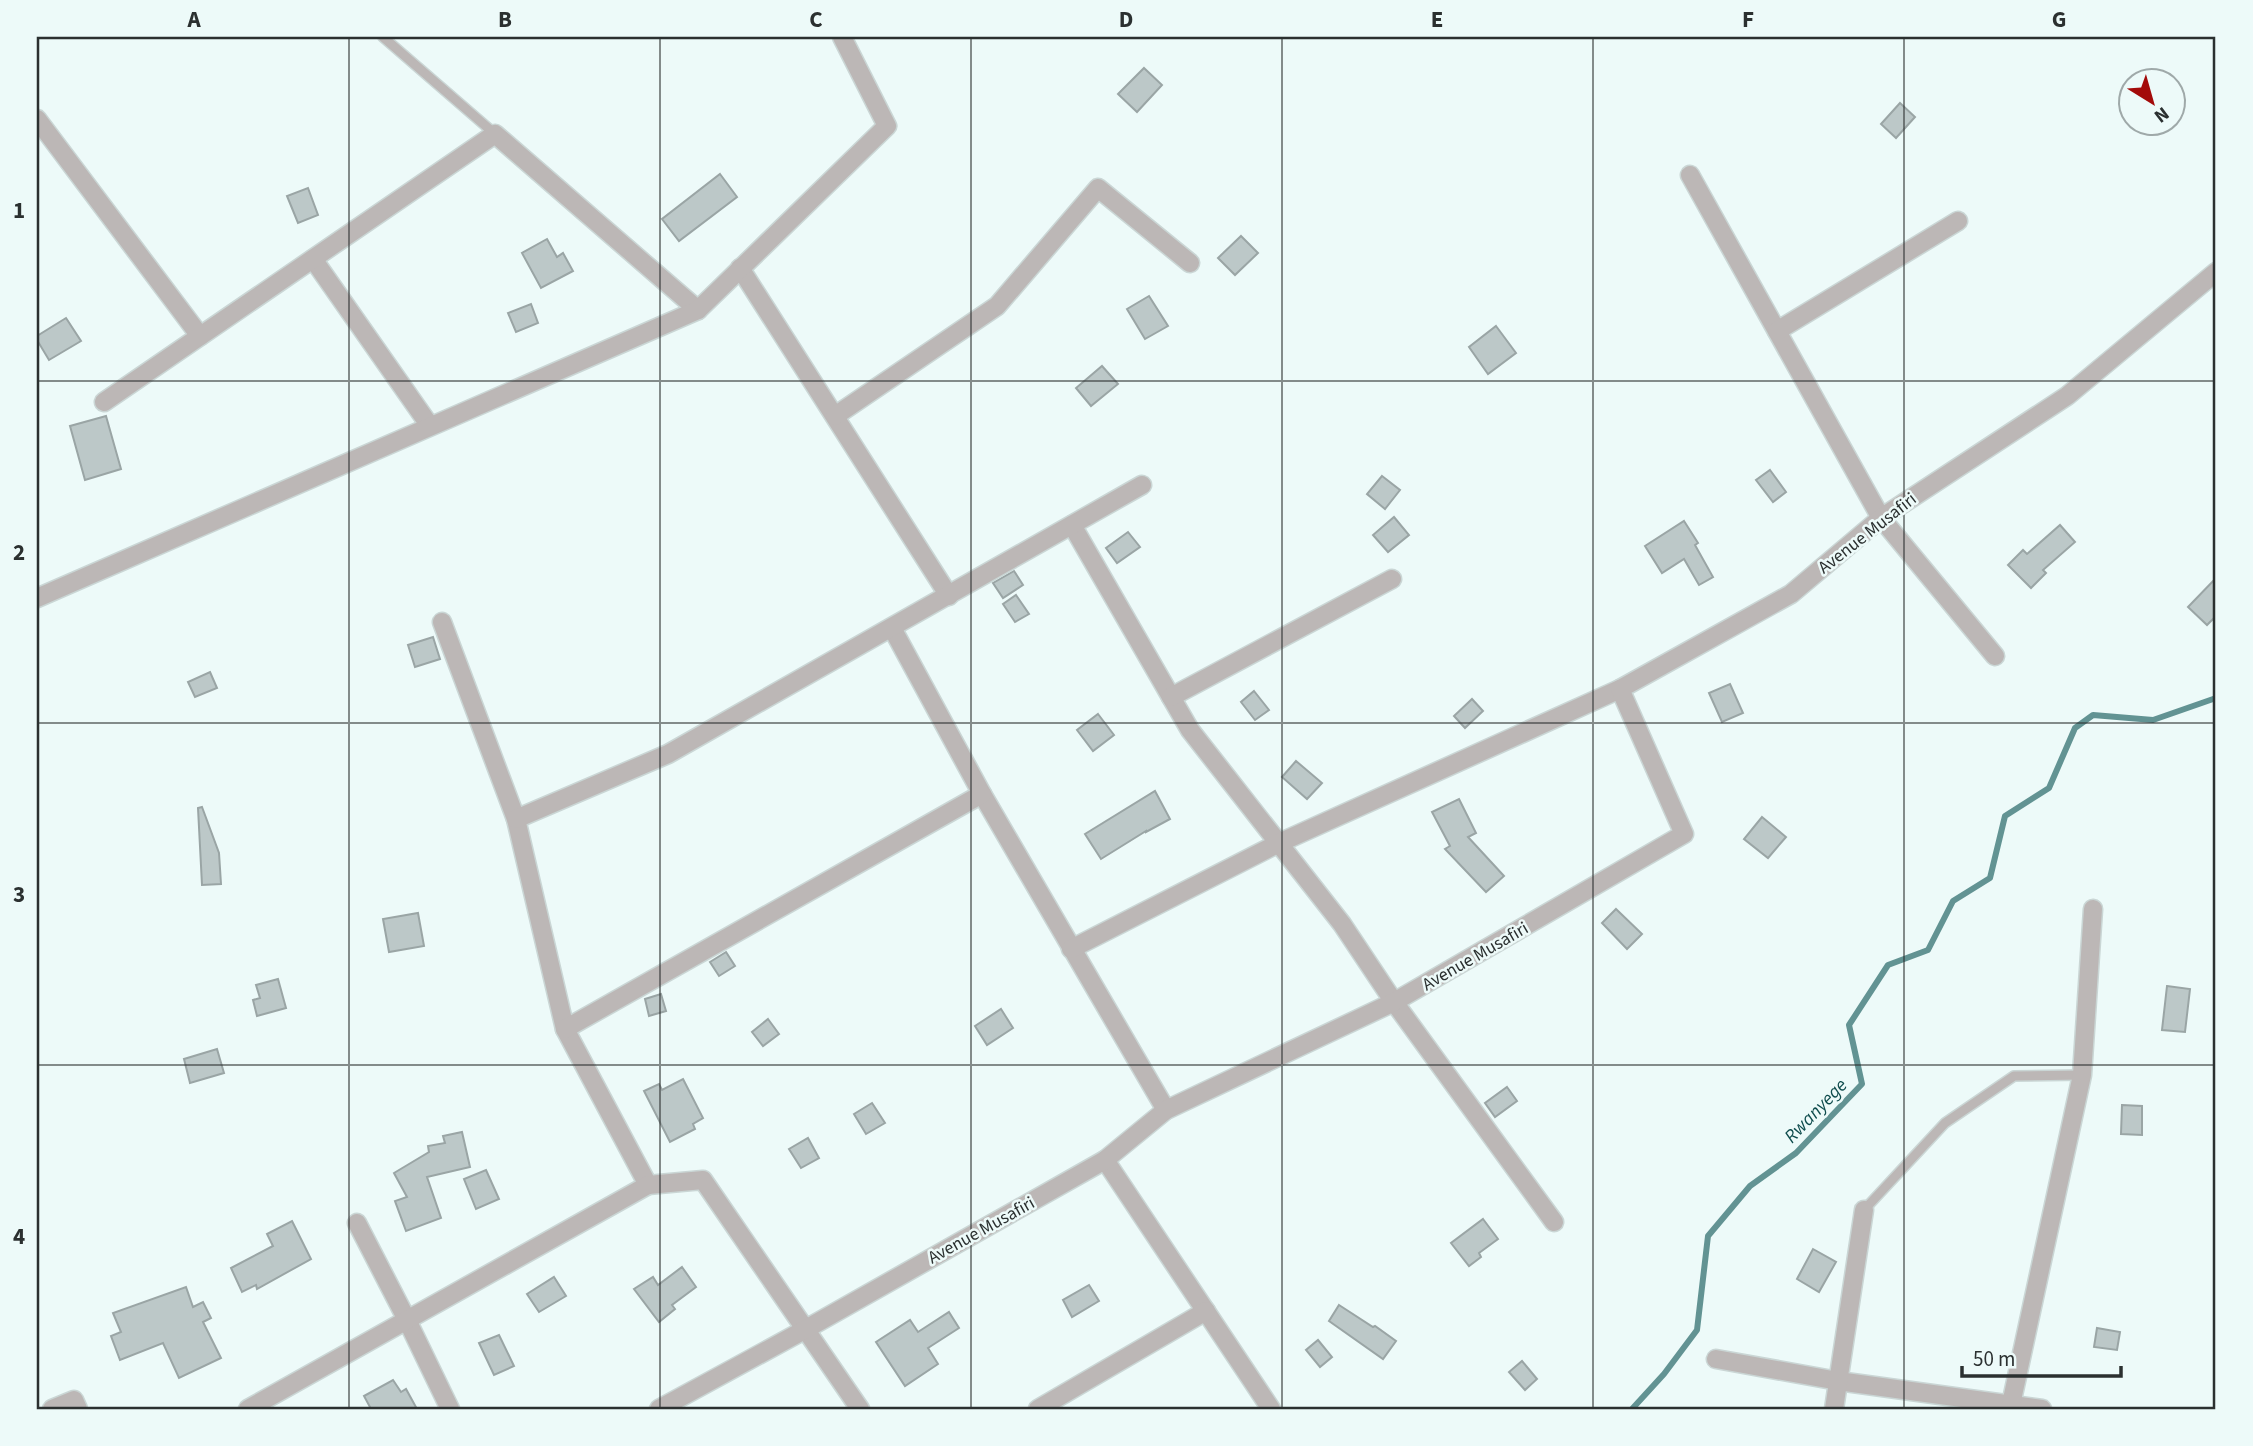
<svg xmlns="http://www.w3.org/2000/svg" width="2253" height="1446" font-family="'Source Sans 3',sans-serif">
<rect width="100%" height="100%" fill="#edfaf9"/>
<g fill="none" stroke-linecap="round" stroke-linejoin="round">
<polyline stroke="#629393" stroke-width="6" points="1632,1409 1664,1374 1697,1330 1708,1236 1750,1186 1796,1153 1862,1084 1849,1025 1888,965 1928,950 1953,901 1990,878 2005,816 2049,788 2075,728 2093,715 2153,720 2216,698"/>
</g>
<g fill="#bcc8c8" stroke="#9aa5a5" stroke-width="2">
<polygon points="1144,68 1162,85 1137,112 1118,94"/>
<polygon points="1900,103 1915,117 1896,138 1881,124"/>
<polygon points="720,174 737,197 679,241 662,219"/>
<polygon points="308,188 318,215 298,223 287,196"/>
<polygon points="1241,236 1258,253 1235,275 1218,258"/>
<polygon points="547,239 557,257 563,253 573,271 541,288 522,253"/>
<polygon points="1149,296 1168,326 1145,339 1127,309"/>
<polygon points="531,304 538,323 516,332 508,313"/>
<polygon points="66,318 81,341 49,360 37,340 37,336"/>
<polygon points="1496,326 1516,353 1488,374 1469,347"/>
<polygon points="1102,366 1118,384 1091,406 1076,388"/>
<polygon points="106,416 121,469 85,480 70,426"/>
<polygon points="1770,470 1786,492 1773,502 1756,480"/>
<polygon points="1382,476 1400,490 1385,509 1367,494"/>
<polygon points="1394,517 1409,535 1388,552 1373,535"/>
<polygon points="1684,521 1698,543 1695,545 1713,577 1699,585 1684,559 1662,573 1645,546"/>
<polygon points="2060,525 2075,542 2043,570 2046,573 2031,588 2008,565 2023,550 2027,554"/>
<polygon points="1128,532 1140,547 1117,563 1106,548"/>
<polygon points="1014,571 1023,585 1003,598 993,583"/>
<polygon points="2216,578 2216,616 2207,625 2188,607"/>
<polygon points="1016,595 1029,614 1015,622 1003,604"/>
<polygon points="433,637 440,659 415,667 408,645"/>
<polygon points="210,672 217,688 195,697 188,682"/>
<polygon points="1730,684 1743,713 1722,722 1709,693"/>
<polygon points="1254,691 1269,710 1255,720 1241,702"/>
<polygon points="1472,699 1483,711 1465,728 1454,716"/>
<polygon points="1098,714 1114,735 1093,751 1077,730"/>
<polygon points="1296,761 1322,783 1307,799 1282,777"/>
<polygon points="1155,791 1170,819 1146,832 1146,831 1101,859 1085,834"/>
<polygon points="1459,799 1476,833 1468,837 1504,876 1486,892 1445,849 1450,846 1432,812"/>
<polygon points="202,807 219,853 221,884 202,885 198,808"/>
<polygon points="1762,817 1786,837 1768,858 1744,839"/>
<polygon points="1616,909 1642,934 1627,949 1602,923"/>
<polygon points="418,913 424,946 389,952 383,919"/>
<polygon points="726,952 735,966 719,976 710,962"/>
<polygon points="278,979 286,1008 257,1016 253,1000 260,998 256,985"/>
<polygon points="2167,986 2190,989 2185,1032 2162,1030"/>
<polygon points="661,994 666,1011 649,1016 645,999"/>
<polygon points="1001,1009 1013,1028 987,1045 975,1026"/>
<polygon points="768,1019 779,1034 763,1046 752,1032"/>
<polygon points="217,1049 224,1073 190,1083 184,1059"/>
<polygon points="683,1079 703,1118 693,1124 695,1129 670,1142 644,1091 659,1084 662,1090"/>
<polygon points="1507,1087 1517,1101 1495,1117 1485,1103"/>
<polygon points="872,1103 885,1123 866,1134 854,1114"/>
<polygon points="2122,1105 2142,1106 2142,1135 2121,1134"/>
<polygon points="462,1132 470,1167 427,1177 441,1218 406,1231 395,1201 407,1197 394,1173 429,1152 428,1146 445,1143 443,1136"/>
<polygon points="808,1138 819,1158 801,1168 789,1149"/>
<polygon points="486,1170 499,1199 476,1209 464,1179"/>
<polygon points="1483,1219 1498,1239 1479,1253 1481,1257 1469,1266 1451,1243"/>
<polygon points="292,1221 311,1259 257,1289 256,1285 242,1292 231,1268 273,1246 267,1234"/>
<polygon points="1813,1249 1836,1262 1819,1292 1797,1279"/>
<polygon points="682,1267 696,1287 672,1305 675,1309 659,1322 634,1289 653,1277 658,1285"/>
<polygon points="554,1277 566,1296 539,1312 527,1294"/>
<polygon points="1089,1285 1099,1301 1072,1317 1063,1300"/>
<polygon points="186,1287 193,1307 203,1302 211,1318 203,1322 221,1358 179,1378 163,1343 120,1360 111,1336 121,1332 113,1313"/>
<polygon points="1339,1305 1373,1327 1375,1326 1396,1341 1383,1359 1329,1321"/>
<polygon points="949,1312 959,1328 928,1348 938,1364 905,1386 876,1342 910,1320 918,1332"/>
<polygon points="2097,1328 2120,1332 2117,1350 2094,1347"/>
<polygon points="499,1335 514,1366 494,1375 479,1343"/>
<polygon points="1318,1340 1332,1357 1320,1367 1306,1350"/>
<polygon points="1522,1361 1537,1379 1525,1390 1509,1372"/>
<polygon points="393,1380 401,1392 406,1389 417,1409 371,1409 364,1396"/>
</g>
<g fill="none" stroke-linecap="round" stroke-linejoin="round">
<defs>
<g id="lane">
<polyline points="383,37 495,134"/>
<polyline points="1864,1210 1945,1123 2014,1076 2082,1075"/>
</g>
<g id="street">
<polyline points="37,119 200,336"/>
<polyline points="1690,175 1881,518 1995,656"/>
<polyline points="313,259 430,426"/>
<polyline points="740,268 949,596"/>
<polyline points="1777,331 1958,221"/>
<polyline points="104,402 495,134 698,310"/>
<polyline points="835,416 997,306 1098,188 1190,263"/>
<polyline points="1072,525 1190,730 1342,924 1394,1002 1554,1222"/>
<polyline points="37,598 698,310 887,126 842,37"/>
<polyline points="442,622 516,819 565,1029 648,1185 703,1180 860,1409"/>
<polyline points="892,628 982,794 1166,1110"/>
<polyline points="1171,697 1392,579"/>
<polyline points="516,819 668,754 1142,485"/>
<polyline points="1071,949 1279,843 1620,689"/>
<polyline points="565,1029 982,794"/>
<polyline points="1105,1160 1271,1409"/>
<polyline points="357,1223 407,1320 450,1409"/>
<polyline points="1716,1359 1838,1381 2042,1409"/>
<polyline points="52,1409 74,1400 78,1409"/>
<polyline points="248,1409 648,1185"/>
<polyline points="659,1409 806,1329 1105,1160 1166,1110 1394,1002 1684,834 1620,689 1791,594 1881,518 2067,396 2216,272"/>
<polyline points="1038,1409 1206,1311"/>
<polyline points="1834,1409 1864,1210"/>
<polyline points="2010,1409 2082,1075 2093,909"/>
</g>
</defs>
<use href="#lane" stroke="#cad6d5" stroke-width="12"/>
<use href="#street" stroke="#cad6d5" stroke-width="21"/>
<use href="#lane" stroke="#bcb7b6" stroke-width="9"/>
<use href="#street" stroke="#bcb7b6" stroke-width="18"/>
</g>
<path fill="none" stroke="#2b3030" stroke-width="2" stroke-opacity="0.55" d="M349,37V1409M660,37V1409M971,37V1409M1282,37V1409M1593,37V1409M1904,37V1409M37,381H2216M37,723H2216M37,1065H2216"/>
<g text-anchor="middle" stroke-width="5" stroke-linejoin="round" paint-order="stroke">
<g font-size="18" fill="#2b3030" stroke="#edfaf9">
<text transform="translate(1867 533) rotate(-38)" y="6">Avenue Musafiri</text>
<text transform="translate(1475 956) rotate(-30)" y="6">Avenue Musafiri</text>
<text transform="translate(981 1230) rotate(-29)" y="6">Avenue Musafiri</text>
</g>
<g font-size="19" font-style="italic" fill="#0f4c4d" stroke="#edfaf9">
<text transform="translate(1815 1110) rotate(-46)" y="7">Rwanyege</text>
</g>
</g>
<rect width="2253" height="1446" fill="none" stroke="#edfaf9" stroke-width="77"/>
<g transform="translate(2152 102) rotate(143)"><circle r="33" fill="#edfaf9" stroke="#9fa9a9" stroke-width="2"/>
<path d="M0-5L12 26L0 18L-12 26Z" fill="#a30b0a"/>
<text y="-10" font-size="19" font-weight="bold" text-anchor="middle" fill="#2b3030">N</text>
</g>
<path d="M1962 1366v10h159v-10" fill="none" stroke="#2b3030" stroke-width="3.5"/>
<text x="1973" y="1366" font-size="21" fill="#2b3030" stroke="#edfaf9" stroke-width="5" paint-order="stroke">50 m</text>
<rect x="38" y="38" width="2176" height="1370" fill="none" stroke="#2b3030" stroke-width="2.5"/>
<g font-size="23" text-anchor="middle" font-weight="bold" fill="#2b3030">
<text x="194" y="27">A</text>
<text x="505" y="27">B</text>
<text x="816" y="27">C</text>
<text x="1126" y="27">D</text>
<text x="1437" y="27">E</text>
<text x="1748" y="27">F</text>
<text x="2059" y="27">G</text>
<text x="19" y="218">1</text>
<text x="19" y="560">2</text>
<text x="19" y="902">3</text>
<text x="19" y="1244">4</text>
</g>
</svg>
